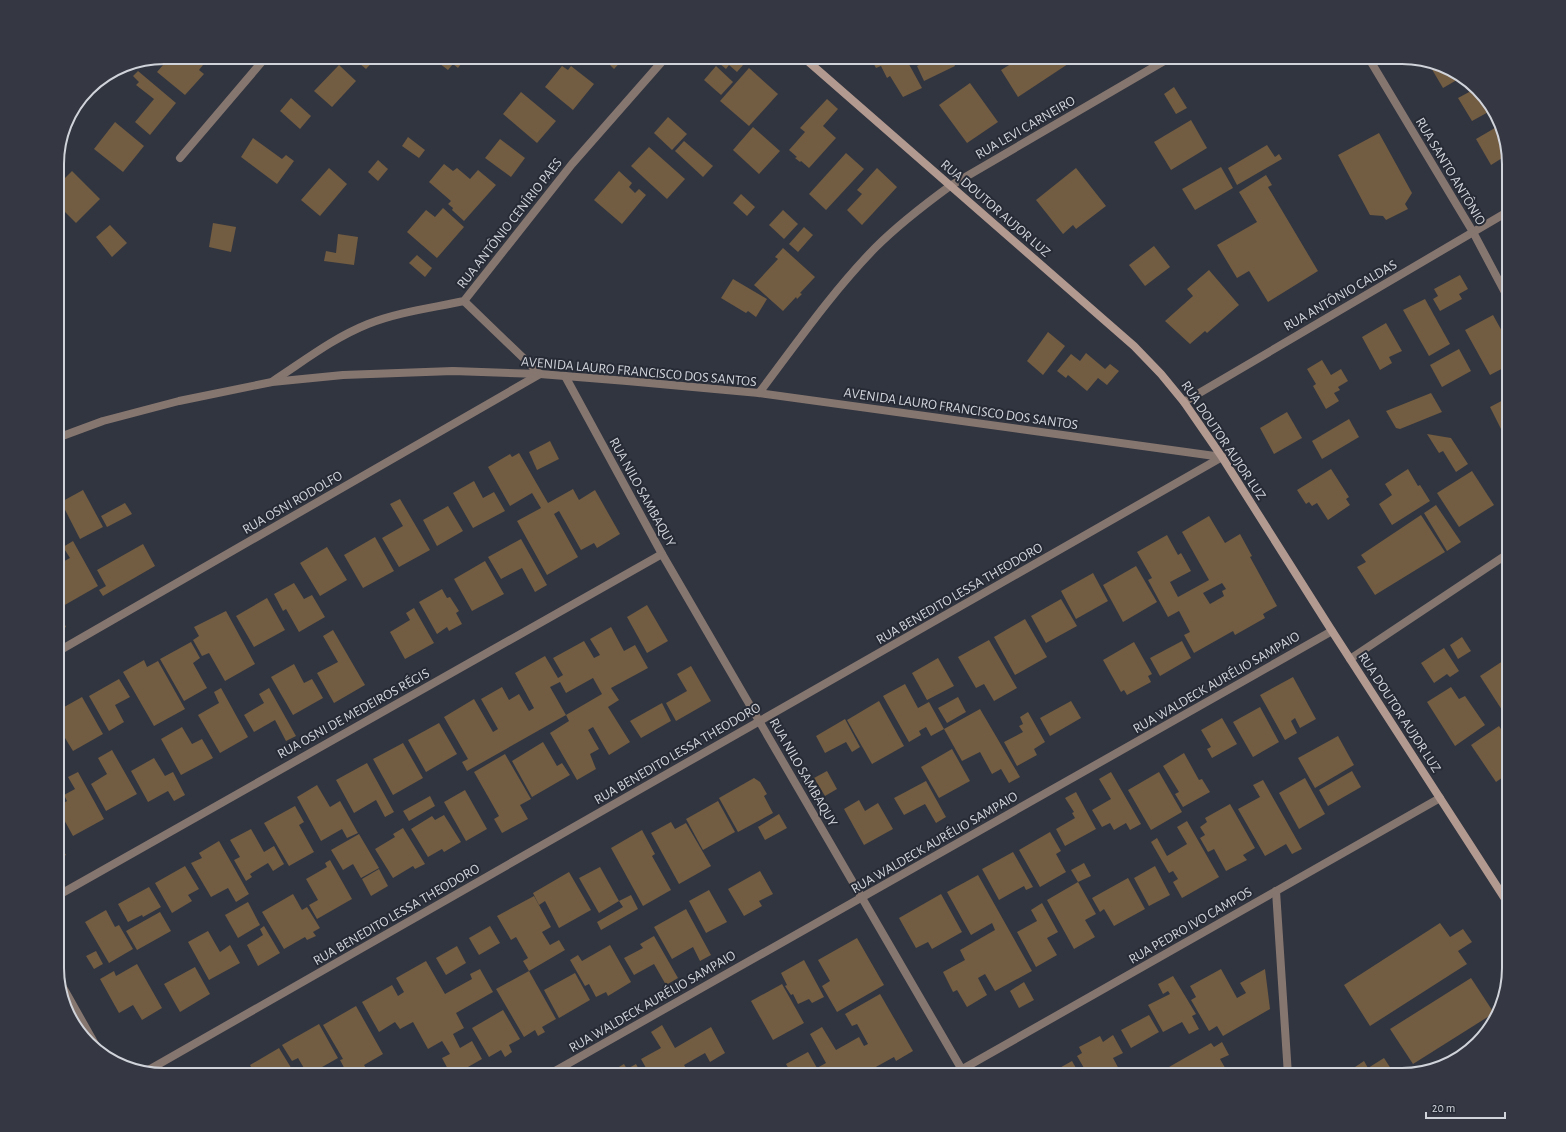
<svg xmlns="http://www.w3.org/2000/svg" width="1566" height="1132" font-family="'Alegreya Sans',sans-serif">
<rect width="100%" height="100%" fill="#31353f"/>
<g fill="#725c42" fill-rule="evenodd">
<polygon points="170,57 203,57 207,60 199,70 204,74 185,95 157,72"/>
<polygon points="352,57 377,57 366,69"/>
<polygon points="431,57 459,57 464,60 458,68 453,64 448,70"/>
<polygon points="602,57 625,57 614,69"/>
<polygon points="721,57 750,57 737,72 729,65 726,69 719,63 723,59"/>
<polygon points="870,57 905,57 922,88 903,97 890,76 887,78 881,66 876,68"/>
<polygon points="935,57 951,57 955,66 924,81 917,66"/>
<polygon points="1022,57 1068,57 1071,62 1018,97 1001,70"/>
<polygon points="1427,61 1436,63 1462,77 1443,88"/>
<polygon points="339,65 356,81 332,107 314,91"/>
<polygon points="562,66 568,70 571,66 594,84 573,110 545,87"/>
<polygon points="716,66 733,82 721,95 704,80"/>
<polygon points="749,68 778,94 749,126 720,101"/>
<polygon points="138,71 176,103 150,135 135,122 154,99 136,85 139,82 133,76"/>
<polygon points="970,83 998,122 967,143 939,105"/>
<polygon points="1174,87 1187,108 1176,114 1164,94"/>
<polygon points="1473,87 1492,110 1472,121 1458,98 1471,91 1470,89"/>
<polygon points="521,92 556,121 537,143 503,114"/>
<polygon points="291,98 311,116 300,129 280,111"/>
<polygon points="827,99 838,109 823,126 836,138 809,168 801,161 800,162 795,158 797,157 789,150 805,132 800,128"/>
<polygon points="668,117 687,134 672,150 654,133"/>
<polygon points="1191,120 1207,148 1171,170 1154,142"/>
<polygon points="115,122 144,146 123,172 94,149"/>
<polygon points="1500,125 1507,155 1491,165 1476,139"/>
<polygon points="753,127 780,151 759,174 733,150"/>
<polygon points="1379,133 1412,193 1405,204 1408,209 1386,220 1383,216 1370,215 1338,155"/>
<polygon points="408,137 425,150 419,158 402,146"/>
<polygon points="253,138 282,159 286,155 294,161 277,184 241,157"/>
<polygon points="500,139 525,158 511,177 485,158"/>
<polygon points="684,141 713,166 703,177 675,151"/>
<polygon points="1267,145 1275,157 1279,154 1282,159 1237,185 1228,168"/>
<polygon points="649,147 685,179 667,199 631,166"/>
<polygon points="846,153 864,169 826,210 809,194"/>
<polygon points="378,160 388,169 378,181 368,172"/>
<polygon points="444,164 453,171 457,168 470,179 478,170 496,185 464,221 452,210 453,208 448,204 451,201 429,182"/>
<polygon points="1221,167 1233,188 1195,210 1182,189"/>
<polygon points="329,168 347,184 320,216 301,200"/>
<polygon points="877,168 897,187 862,225 847,210 862,194 857,190"/>
<polygon points="1076,168 1106,206 1076,229 1073,225 1063,234 1036,200"/>
<polygon points="72,171 100,199 76,223 57,204 57,186"/>
<polygon points="619,171 632,183 629,187 635,193 639,189 646,195 622,224 594,200"/>
<polygon points="1266,175 1272,185 1268,187 1318,271 1268,302 1249,271 1237,278 1217,245 1257,222 1239,192"/>
<polygon points="741,194 755,207 747,216 733,203"/>
<polygon points="443,208 464,227 437,258 407,232 426,210 435,217"/>
<polygon points="783,210 798,224 784,239 769,225"/>
<polygon points="213,223 236,227 231,252 209,247"/>
<polygon points="110,225 127,243 112,257 96,237"/>
<polygon points="804,227 813,235 798,252 789,244"/>
<polygon points="338,234 358,237 354,265 324,261 326,251 336,253"/>
<polygon points="1154,246 1170,267 1145,286 1129,265"/>
<polygon points="783,248 815,277 800,293 802,294 797,299 796,297 783,311 754,285 778,259 775,257"/>
<polygon points="417,255 432,268 425,277 409,263"/>
<polygon points="1209,270 1239,305 1207,333 1205,331 1190,344 1165,321 1193,296 1187,289"/>
<polygon points="1460,275 1468,289 1459,294 1462,299 1440,311 1433,299 1438,296 1434,289"/>
<polygon points="733,279 767,299 756,317 748,311 746,313 721,298"/>
<polygon points="1425,299 1450,344 1429,356 1403,310"/>
<polygon points="1493,315 1508,342 1501,346 1509,361 1509,365 1490,375 1465,330"/>
<polygon points="1386,323 1402,351 1389,357 1392,363 1380,370 1362,337"/>
<polygon points="1048,332 1065,346 1043,375 1027,361"/>
<polygon points="1459,349 1471,371 1442,387 1430,365"/>
<polygon points="1086,353 1105,369 1110,364 1119,371 1107,385 1098,378 1087,391 1068,375 1066,378 1057,371 1071,354 1080,361"/>
<polygon points="1322,360 1331,375 1341,369 1348,381 1338,387 1340,390 1334,393 1339,401 1326,409 1313,386 1316,384 1307,369"/>
<polygon points="1431,393 1442,412 1400,429 1396,428 1386,411"/>
<polygon points="1509,397 1509,425 1501,429 1490,407"/>
<polygon points="1287,412 1302,438 1274,454 1260,428"/>
<polygon points="1349,419 1359,437 1322,459 1312,441"/>
<polygon points="1427,434 1451,438 1468,464 1456,472 1443,451 1439,453"/>
<polygon points="550,441 559,459 537,470 529,452"/>
<polygon points="519,453 548,503 573,489 579,500 595,490 620,534 597,548 594,543 581,550 559,511 554,514 578,557 547,575 517,521 541,508 532,493 510,506 488,467 510,454 512,457"/>
<polygon points="1331,469 1349,497 1346,499 1350,505 1328,520 1317,503 1312,506 1309,502 1306,504 1297,490"/>
<polygon points="1408,469 1418,486 1420,485 1430,501 1392,525 1379,504 1392,495 1385,484"/>
<polygon points="1472,471 1494,505 1459,527 1437,493"/>
<polygon points="474,481 483,498 494,492 505,511 473,528 453,493"/>
<polygon points="83,490 103,527 80,539 61,502"/>
<polygon points="400,499 430,550 399,567 382,538 403,526 390,504"/>
<polygon points="125,503 132,514 107,527 101,516"/>
<polygon points="1436,505 1461,542 1447,551 1424,513"/>
<polygon points="448,506 463,531 437,546 423,520"/>
<polygon points="1421,515 1445,552 1375,595 1357,567 1366,562 1361,555"/>
<path d="M1209,516L1225,543L1240,534L1252,556L1250,557L1277,606L1263,614L1265,618L1235,635L1233,631L1194,653L1184,635L1190,632L1179,611L1168,617L1148,580L1152,578L1137,552L1167,535L1178,555L1181,553L1191,571L1170,582L1178,597L1209,580L1182,532ZM1222,583L1226,589L1222,591L1224,596L1210,604L1203,593Z"/>
<polygon points="375,537 394,571 363,588 344,555"/>
<polygon points="521,539 547,585 535,592 522,568 501,579 488,557"/>
<polygon points="73,541 98,586 63,606 57,595 57,565 70,558 63,547"/>
<polygon points="143,544 155,566 103,596 99,590 106,586 97,570"/>
<polygon points="327,547 347,580 320,596 300,563"/>
<polygon points="485,561 504,594 472,611 454,579"/>
<polygon points="1136,566 1157,602 1123,622 1103,585"/>
<polygon points="1093,573 1108,601 1076,619 1061,591"/>
<polygon points="294,583 304,599 312,595 325,617 299,632 286,609 283,611 274,594"/>
<polygon points="442,589 447,598 450,597 459,611 456,613 462,624 449,631 447,627 437,634 419,602"/>
<polygon points="267,598 285,630 254,647 236,616"/>
<polygon points="1061,599 1077,626 1046,643 1031,616"/>
<polygon points="647,605 668,641 647,653 627,617"/>
<polygon points="414,608 434,643 405,659 390,632 410,620 406,613"/>
<polygon points="226,611 255,664 225,681 209,653 202,656 193,640 199,636 194,627"/>
<polygon points="59,612 66,627 57,632 57,613"/>
<polygon points="1025,619 1047,657 1015,675 994,637"/>
<path d="M611,627L624,651L635,645L648,668L611,688L619,700L608,707L630,742L609,755L593,727L588,730L599,749L590,754L596,769L577,780L550,733L569,721L566,715L467,771L462,762L468,759L444,717L474,699L493,732L498,729L481,699L502,687L509,700L519,694L529,711L534,708L515,673L545,656L558,678L563,675L553,658L584,641L594,658L600,655L590,639ZM593,678L602,694L566,715L550,687L560,682L566,693Z"/>
<polygon points="333,630 365,685 334,703 317,673 338,662 323,636"/>
<polygon points="1462,637 1471,651 1458,659 1450,645"/>
<polygon points="989,640 1017,688 994,701 984,684 976,688 958,657"/>
<polygon points="1182,641 1191,658 1160,676 1150,658"/>
<polygon points="191,642 200,658 193,663 207,688 184,701 160,659"/>
<polygon points="1134,642 1152,674 1148,676 1151,682 1127,695 1124,690 1121,692 1103,660"/>
<polygon points="1444,648 1459,671 1450,677 1447,674 1434,683 1421,663"/>
<polygon points="1509,657 1509,706 1502,710 1480,676"/>
<polygon points="938,658 954,686 927,700 912,673"/>
<polygon points="144,660 147,667 158,661 185,709 154,726 123,672"/>
<polygon points="294,664 304,683 312,679 323,698 293,715 271,677"/>
<polygon points="691,666 711,701 676,721 666,703 687,691 677,674"/>
<polygon points="1293,677 1316,719 1300,728 1295,718 1291,721 1297,733 1285,740 1260,695"/>
<polygon points="119,679 130,697 115,705 124,722 109,731 89,696"/>
<polygon points="905,684 918,708 929,702 944,729 931,736 926,727 919,731 921,735 909,742 883,696"/>
<polygon points="1451,687 1459,699 1465,696 1485,725 1455,746 1427,702"/>
<polygon points="221,688 248,737 220,753 198,715 219,703 214,692"/>
<polygon points="269,688 296,736 286,741 275,720 254,732 244,715 264,703 259,694"/>
<polygon points="82,697 103,734 73,751 57,725 57,711"/>
<polygon points="958,697 966,712 947,723 938,708"/>
<polygon points="879,701 904,746 872,764 847,720"/>
<polygon points="1071,701 1081,718 1050,736 1040,718"/>
<polygon points="662,703 671,721 641,738 630,721"/>
<polygon points="1260,707 1279,742 1253,757 1233,722"/>
<polygon points="980,709 1020,777 1009,783 1001,769 992,774 980,752 962,761 944,729"/>
<polygon points="1028,712 1045,742 1034,749 1037,755 1017,766 1004,742 1023,732 1019,726 1023,724 1020,717"/>
<polygon points="1222,718 1237,744 1212,758 1207,749 1211,747 1201,730"/>
<polygon points="845,719 860,747 852,752 846,742 825,753 816,736"/>
<polygon points="439,723 457,754 426,772 408,740"/>
<polygon points="1499,726 1509,741 1509,773 1496,782 1471,745"/>
<polygon points="182,727 192,744 202,739 213,758 181,775 161,739"/>
<polygon points="1338,736 1354,765 1315,788 1298,758"/>
<polygon points="543,742 557,766 562,763 570,775 532,797 512,761"/>
<polygon points="403,743 423,778 393,795 373,759"/>
<polygon points="952,749 970,781 939,798 921,767"/>
<polygon points="112,750 137,794 106,811 91,784 107,774 98,758"/>
<polygon points="1184,753 1199,780 1202,779 1210,792 1183,807 1175,794 1179,792 1163,766"/>
<polygon points="505,754 531,799 520,805 528,819 502,833 494,819 499,816 474,772"/>
<polygon points="154,758 165,776 173,772 185,795 174,801 168,791 148,802 131,771"/>
<polygon points="367,763 394,812 385,817 376,800 354,813 336,780"/>
<polygon points="827,771 837,789 825,796 814,778"/>
<polygon points="1352,771 1361,787 1328,806 1319,790"/>
<polygon points="78,772 104,819 73,836 57,807 67,801 64,795 75,789 68,777"/>
<polygon points="1111,772 1141,824 1130,830 1126,823 1114,830 1110,823 1102,827 1092,810 1111,799 1099,779"/>
<polygon points="1159,772 1182,812 1151,830 1128,790"/>
<polygon points="754,778 760,782 767,794 764,796 773,813 738,832 719,798"/>
<polygon points="1305,778 1325,814 1299,829 1279,793"/>
<polygon points="1263,780 1302,849 1292,854 1286,844 1265,856 1238,809 1260,797 1253,785"/>
<polygon points="926,781 946,817 936,823 925,804 904,815 894,798"/>
<polygon points="317,785 330,807 340,801 358,833 347,838 342,829 321,841 297,797"/>
<polygon points="465,790 487,829 466,841 444,802"/>
<polygon points="1076,792 1096,829 1065,846 1056,829 1075,818 1072,813 1074,812 1065,798"/>
<polygon points="430,796 435,806 409,821 403,811"/>
<polygon points="859,800 865,811 878,803 893,829 864,845 844,809"/>
<polygon points="718,801 735,832 703,850 686,819"/>
<polygon points="1230,804 1255,848 1243,855 1247,860 1226,871 1214,849 1208,852 1200,838 1205,835 1200,827 1207,822 1205,818"/>
<polygon points="295,806 304,822 299,825 314,852 289,866 264,823"/>
<polygon points="779,814 787,828 765,840 758,827"/>
<polygon points="444,815 461,842 444,852 442,849 428,857 411,829 432,816 435,820"/>
<polygon points="1187,821 1219,877 1182,898 1173,882 1178,879 1173,871 1169,873 1151,842 1157,838 1167,856 1187,844 1177,827"/>
<polygon points="671,822 675,829 686,823 711,866 679,884 651,833"/>
<polygon points="403,828 425,864 415,869 413,866 393,878 375,849 395,837 393,834"/>
<polygon points="251,829 264,852 274,846 284,864 273,871 268,863 250,874 252,877 246,881 234,860 240,857 230,840"/>
<polygon points="642,830 655,854 652,856 671,890 643,906 611,848"/>
<polygon points="1050,832 1061,851 1056,854 1066,872 1040,887 1019,850"/>
<polygon points="359,834 379,868 361,878 353,864 343,870 331,850"/>
<polygon points="57,840 66,855 57,860"/>
<polygon points="219,841 249,894 236,902 228,888 211,897 191,863 202,858 199,853"/>
<polygon points="1013,852 1033,887 1026,890 1024,886 999,900 982,869"/>
<polygon points="330,860 352,899 317,919 309,905 318,900 306,879 327,867 325,863"/>
<polygon points="1084,863 1091,876 1078,882 1071,870"/>
<polygon points="185,866 199,889 188,895 192,901 172,913 155,883"/>
<polygon points="1155,866 1170,895 1149,906 1134,878"/>
<polygon points="600,867 619,901 599,913 579,878"/>
<polygon points="379,869 388,886 371,896 362,879"/>
<polygon points="760,871 773,894 759,901 762,906 744,916 728,889"/>
<polygon points="569,872 591,910 559,928 545,901 539,905 533,893"/>
<polygon points="978,875 1032,971 995,991 985,974 978,978 987,995 967,1007 957,990 953,992 943,972 965,960 960,950 995,930 992,923 971,935 947,892"/>
<polygon points="1128,878 1145,909 1114,926 1104,909 1100,912 1092,898"/>
<polygon points="1078,882 1096,914 1085,920 1095,937 1074,949 1047,900"/>
<polygon points="149,887 161,907 143,917 142,915 128,922 118,904"/>
<polygon points="709,890 727,922 706,933 689,901"/>
<polygon points="293,894 302,910 307,907 320,928 313,932 316,936 307,940 305,937 284,949 262,912"/>
<polygon points="941,894 962,932 932,949 928,942 916,948 899,918"/>
<polygon points="631,895 638,909 601,930 597,922 623,907 619,901"/>
<polygon points="534,896 551,927 542,932 550,945 559,940 565,950 529,971 523,961 528,958 516,937 511,940 497,916"/>
<polygon points="248,902 260,925 238,938 225,915"/>
<polygon points="1042,903 1058,932 1047,938 1057,955 1036,967 1017,932 1037,921 1031,910"/>
<polygon points="686,909 711,955 700,961 693,947 672,959 654,927"/>
<polygon points="106,910 115,927 119,925 133,949 109,963 85,922"/>
<polygon points="160,912 171,931 137,950 126,931"/>
<polygon points="1440,923 1450,937 1463,929 1472,942 1458,951 1467,964 1370,1026 1344,985"/>
<polygon points="264,926 280,953 258,966 247,945 263,935 260,929"/>
<polygon points="490,926 500,943 479,955 469,938"/>
<polygon points="208,931 220,952 230,945 240,963 209,980 188,942"/>
<polygon points="654,936 678,978 666,985 654,964 634,975 624,958 643,948 640,944"/>
<polygon points="857,938 884,985 837,1012 822,986 830,981 818,960"/>
<polygon points="610,945 631,982 608,996 606,992 596,997 589,984 585,986 570,960 578,955 582,961"/>
<polygon points="457,946 466,963 446,975 436,958"/>
<polygon points="96,951 103,964 94,969 86,956"/>
<polygon points="804,960 824,997 812,1003 809,999 798,1004 793,994 791,995 785,986 787,985 781,973"/>
<polygon points="426,961 445,994 472,979 470,974 480,969 493,992 456,1013 464,1028 453,1034 460,1048 472,1041 482,1059 454,1075 451,1075 442,1058 450,1054 442,1041 428,1049 413,1022 400,1029 395,1022 379,1032 362,1002 392,985 398,996 404,992 396,978"/>
<polygon points="137,964 162,1008 142,1020 133,1005 119,1013 100,979 114,971 116,976"/>
<polygon points="195,967 210,994 180,1012 164,984"/>
<polygon points="1221,969 1237,998 1246,993 1240,983 1265,969 1270,1009 1223,1036 1217,1026 1209,1031 1191,1000 1196,997 1190,986"/>
<polygon points="529,971 556,1019 542,1027 545,1032 538,1036 535,1030 524,1037 496,989"/>
<polygon points="575,973 590,1000 559,1018 544,990"/>
<polygon points="1173,976 1196,1014 1192,1016 1199,1029 1189,1034 1182,1022 1163,1032 1148,1005 1170,994 1168,991 1163,994 1158,984"/>
<polygon points="1471,978 1494,1013 1413,1064 1390,1029"/>
<polygon points="1024,982 1034,1000 1019,1008 1010,991"/>
<polygon points="782,984 804,1023 773,1040 751,1001"/>
<polygon points="880,994 913,1051 896,1061 894,1057 863,1074 864,1075 792,1075 786,1064 808,1052 817,1068 826,1063 810,1034 822,1027 836,1050 859,1037 864,1046 868,1044 857,1024 852,1026 845,1014"/>
<polygon points="356,1006 383,1054 364,1065 370,1075 348,1075 340,1060 343,1059 323,1025"/>
<polygon points="503,1010 520,1039 509,1045 512,1052 505,1057 501,1050 489,1057 472,1028"/>
<polygon points="1149,1015 1159,1032 1131,1048 1121,1030"/>
<polygon points="319,1024 338,1058 308,1075 298,1058 292,1061 282,1045"/>
<polygon points="662,1025 675,1048 711,1027 725,1053 710,1062 705,1053 684,1065 690,1075 650,1075 641,1059 661,1048 651,1032"/>
<polygon points="1113,1035 1123,1053 1113,1058 1120,1071 1114,1075 1088,1075 1077,1056 1082,1053 1079,1047 1100,1036 1103,1042"/>
<polygon points="1222,1042 1229,1055 1220,1059 1228,1073 1232,1071 1234,1075 1155,1075 1211,1043 1214,1047"/>
<polygon points="279,1048 293,1071 285,1075 255,1075 250,1065"/>
<polygon points="1384,1058 1395,1075 1343,1075 1364,1061 1368,1068"/>
<polygon points="1072,1061 1080,1075 1047,1075"/>
<polygon points="624,1064 627,1069 636,1064 642,1075 605,1075"/>
<polygon points="391,1067 395,1075 376,1075"/>
<polygon points="427,1069 430,1075 417,1075"/>
</g>
<g fill="none" stroke-linecap="round" stroke-linejoin="round">
<g stroke="#867670" stroke-width="8">
<polyline points="1368,57 1473,232 1509,300"/>
<polyline points="180,158 266,57"/>
<polyline points="565,376 662,554 965,1075"/>
<path d="M273,381C304,361 333,338 368,324C398,312 432,308 464,301L572,164L666,57"/>
<path d="M759,393C796,344 832,292 875,248C898,225 924,205 950,186L1171,57"/>
<polyline points="1184,402 1509,211"/>
<polyline points="57,438 103,421 179,401 272,382 343,375 453,371 540,374 627,381 759,393 1222,457"/>
<polyline points="57,652 540,374 464,301"/>
<polyline points="1350,659 1509,553"/>
<polyline points="1276,891 1288,1075"/>
<polyline points="57,896 662,554"/>
<polyline points="60,982 100,1053"/>
<polyline points="145,1072 1222,457"/>
<polyline points="548,1075 1332,631"/>
<polyline points="952,1075 1440,798"/>
</g>
<polyline stroke="#b39a91" stroke-width="8" points="803,57 1134,346 1161,374 1184,402 1222,457 1332,631 1509,905"/>
</g>
<g text-anchor="middle" stroke-width="4" stroke-linejoin="round" paint-order="stroke">
<g font-size="14" fill="#d0d3da" stroke="#272b35">
<text transform="translate(1025 127) rotate(-30)" y="5">RUA LEVI CARNEIRO</text>
<text transform="translate(1451 171) rotate(59)" y="5">RUA SANTO ANTÔNIO</text>
<text transform="translate(996 208) rotate(41)" y="5">RUA DOUTOR AUJOR LUZ</text>
<text transform="translate(509 223) rotate(-52)" y="5">RUA ANTÔNIO CENÍRIO PAES</text>
<text transform="translate(1340 295) rotate(-30)" y="5">RUA ANTÔNIO CALDAS</text>
<text transform="translate(639 371) rotate(5)" y="5">AVENIDA LAURO FRANCISCO DOS SANTOS</text>
<text transform="translate(961 408) rotate(8)" y="5">AVENIDA LAURO FRANCISCO DOS SANTOS</text>
<text transform="translate(1224 440) rotate(56)" y="5">RUA DOUTOR AUJOR LUZ</text>
<text transform="translate(643 492) rotate(61)" y="5">RUA NILO SAMBAQUY</text>
<text transform="translate(292 502) rotate(-30)" y="5">RUA OSNI RODOLFO</text>
<text transform="translate(959 593) rotate(-30)" y="5">RUA BENEDITO LESSA THEODORO</text>
<text transform="translate(1216 682) rotate(-30)" y="5">RUA WALDECK AURÉLIO SAMPAIO</text>
<text transform="translate(1400 712) rotate(57)" y="5">RUA DOUTOR AUJOR LUZ</text>
<text transform="translate(353 713) rotate(-29)" y="5">RUA OSNI DE MEDEIROS RÉGIS</text>
<text transform="translate(677 753) rotate(-30)" y="5">RUA BENEDITO LESSA THEODORO</text>
<text transform="translate(804 772) rotate(60)" y="5">RUA NILO SAMBAQUY</text>
<text transform="translate(934 842) rotate(-30)" y="5">RUA WALDECK AURÉLIO SAMPAIO</text>
<text transform="translate(396 914) rotate(-30)" y="5">RUA BENEDITO LESSA THEODORO</text>
<text transform="translate(1190 925) rotate(-30)" y="5">RUA PEDRO IVO CAMPOS</text>
<text transform="translate(652 1001) rotate(-30)" y="5">RUA WALDECK AURÉLIO SAMPAIO</text>
</g>
</g>
<path d="M0 0H1566V1132H0ZM164 64H1402A100 100 0 0 1 1502 164V968A100 100 0 0 1 1402 1068H164A100 100 0 0 1 64 968V164A100 100 0 0 1 164 64Z" fill="#353842" fill-rule="evenodd"/>
<path fill="none" stroke="#d0d3da" stroke-width="2" d="M164 64H1402A100 100 0 0 1 1502 164V968A100 100 0 0 1 1402 1068H164A100 100 0 0 1 64 968V164A100 100 0 0 1 164 64Z"/>
<path d="M1426 1112v6h79v-6" fill="none" stroke="#d0d3da" stroke-width="2"/>
<text x="1432" y="1112" font-size="12" fill="#d0d3da" stroke="#272b35" stroke-width="3" paint-order="stroke">20 m</text>
</svg>
